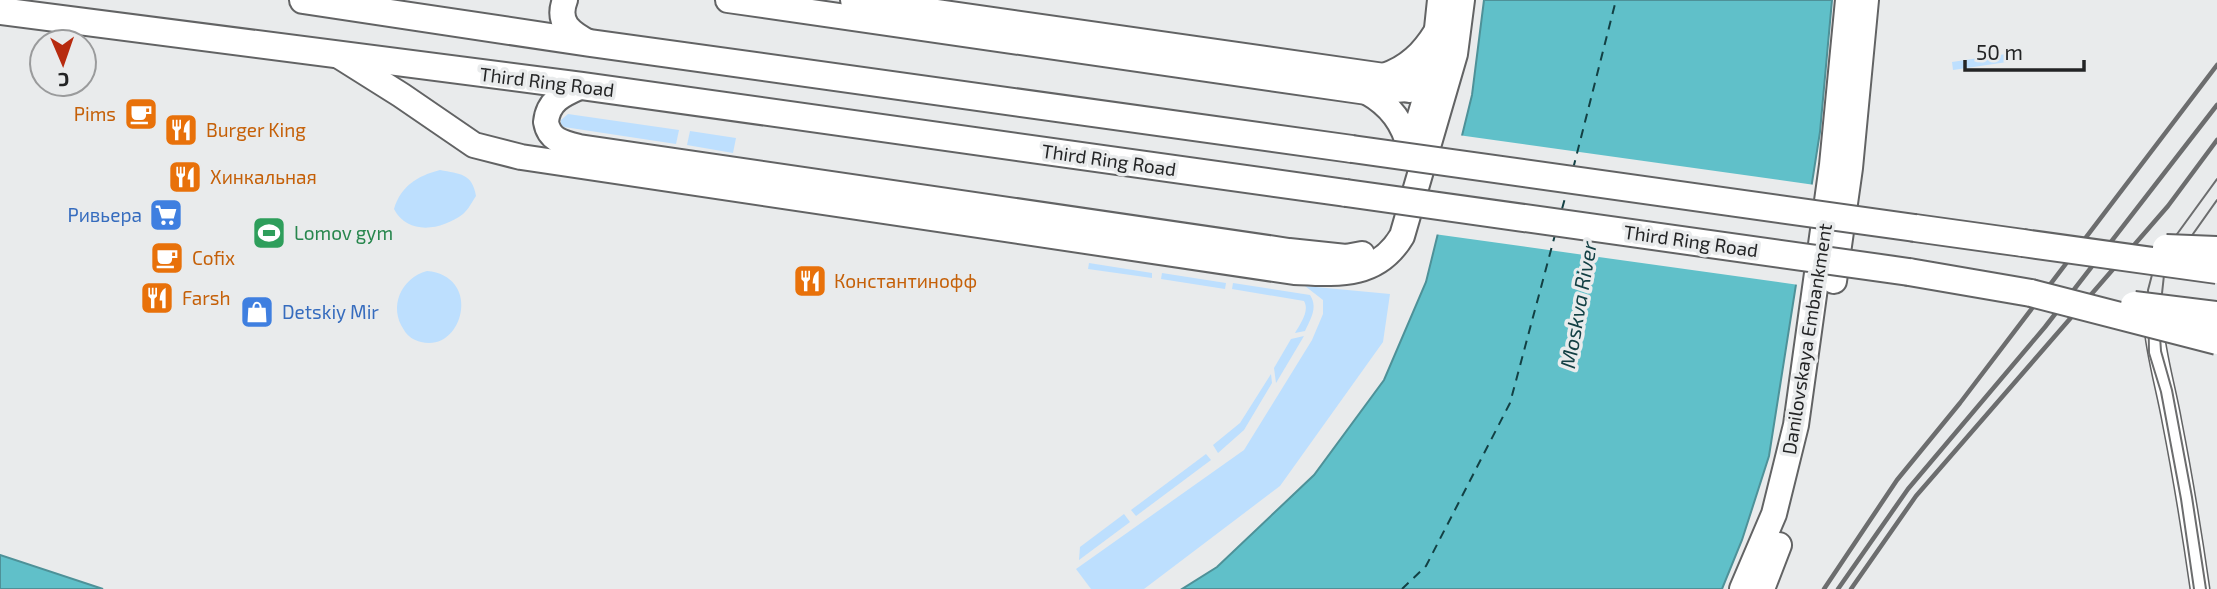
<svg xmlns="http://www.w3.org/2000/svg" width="2217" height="589" font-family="'Exo 2',sans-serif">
<rect width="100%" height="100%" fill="#e9ebec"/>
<g fill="#bddffe">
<polygon points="2013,53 2014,61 1953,70 1952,62"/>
<polygon points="568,114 679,130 676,144 564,127 561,124 561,120"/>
<polygon points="690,131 736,138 733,153 687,145"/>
<path d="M440,170C460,174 472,173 476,196C472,202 468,210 463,214C442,230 408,236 394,209C401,186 417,176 440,170Z"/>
<polygon points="1089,263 1152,273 1152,278 1088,269"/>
<path d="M427,271C483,276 463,353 421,342C414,340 408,337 404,330C388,307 401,278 427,271Z"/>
<polygon points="1162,273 1226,283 1225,289 1161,279"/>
<path d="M1233,283L1310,295C1318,307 1311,318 1305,331L1295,333C1300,324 1310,311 1304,301L1232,289Z"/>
<polygon points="1305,286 1390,294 1383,342 1280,486 1144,589 1091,589 1076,569 1244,450 1312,340 1323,314 1323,300"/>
<polygon points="1304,336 1276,383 1274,368 1291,339"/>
<polygon points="1271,374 1272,383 1244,430 1218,453 1213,445 1240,423"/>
<polygon points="1206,454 1211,460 1136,516 1131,510"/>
<polygon points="1124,514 1130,522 1079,560 1080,547"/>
</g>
<g fill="#60c0c9" stroke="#4e9198" stroke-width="2">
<polygon points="1484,0 1832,0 1820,132 1769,456 1742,540 1722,589 1182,589 1217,567 1314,475 1384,380 1426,282 1472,95"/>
<polygon points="0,555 103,589 0,589"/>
</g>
<polygon fill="#e9ebec" points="1458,135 1815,185 1799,285 1434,234"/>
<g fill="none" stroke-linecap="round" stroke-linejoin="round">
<g stroke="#134044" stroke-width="2" stroke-dasharray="9 7" stroke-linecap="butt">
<polyline points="1573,169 1616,0"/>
<polyline points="1562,209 1567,191"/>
<polyline points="1402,589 1426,566 1510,403 1555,235"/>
</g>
<defs>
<path id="street" d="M2153,321C2156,356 2166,388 2172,422C2183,478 2192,533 2200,589"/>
<g id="secondary">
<path d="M565,0C556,23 571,33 590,43"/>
<polyline points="728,0 1367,92 1408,89 1437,72"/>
<polyline points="853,0 1384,76 1397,80 1409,90"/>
<path d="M339,56L401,95L474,145L521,157L1294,272C1338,274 1377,278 1402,236L1455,54L1462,0"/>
<path d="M1384,76C1408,68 1423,53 1436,32"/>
<path d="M582,86C564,94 548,100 546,122C549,140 563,143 579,147L1289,251L1346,257L1362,254"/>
<path d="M1367,92C1390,105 1404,123 1410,150"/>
<polyline points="1408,156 1432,76 1440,0"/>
<polyline points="1834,281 1850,168 1866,0"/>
<polyline points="1742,589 1774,514 1796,425 1832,165 1848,0"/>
<polyline points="1762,589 1779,545"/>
</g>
<g id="primary">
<polyline points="303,0 590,43 1352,149"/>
<polyline points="0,11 582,86 1346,193"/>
<polyline points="1915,228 2023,243"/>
<polyline points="1909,272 2031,293"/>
</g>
</defs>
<use href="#street" stroke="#626364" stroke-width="21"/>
<use href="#secondary" stroke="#626364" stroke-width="28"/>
<use href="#primary" stroke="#626364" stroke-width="30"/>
<use href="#street" stroke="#fff" stroke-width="18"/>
<use href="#secondary" stroke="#fff" stroke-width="24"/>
<use href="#primary" stroke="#fff" stroke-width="26"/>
<g stroke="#6c6d6e" stroke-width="2">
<polyline points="2194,589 2181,499 2161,392 2149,353 2148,290 2153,271 2164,252 2217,179"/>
<polyline points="2206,589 2192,497 2172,390 2161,351 2159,321 2164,275 2217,200"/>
</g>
<g stroke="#6c6d6e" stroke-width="4.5">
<polyline points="1824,589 1897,480 1960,403 2217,65"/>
<polyline points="1838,589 1908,489 2045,327 2217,105"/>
<polyline points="1851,589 1916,496 2168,206 2217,140"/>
</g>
<defs>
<g id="primary-bridge">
<polyline points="1352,149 1915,228"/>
<polyline points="1346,193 1909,272"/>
<polyline points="2023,243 2217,270"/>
<polyline points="2166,248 2217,250"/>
<polyline points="2031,293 2217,341"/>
<polyline points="2134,305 2217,315"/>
</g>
</defs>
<use href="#primary-bridge" stroke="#626364" stroke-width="30" stroke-linecap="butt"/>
<use href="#primary-bridge" stroke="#fff" stroke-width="26"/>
</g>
<defs>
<symbol id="cafe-square" viewBox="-11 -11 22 22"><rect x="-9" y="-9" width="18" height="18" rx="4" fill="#e8710a" stroke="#e9ebec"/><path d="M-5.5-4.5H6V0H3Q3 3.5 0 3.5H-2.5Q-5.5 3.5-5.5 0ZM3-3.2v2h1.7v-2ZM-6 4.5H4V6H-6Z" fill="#fff"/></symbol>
<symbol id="restaurant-square" viewBox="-11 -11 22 22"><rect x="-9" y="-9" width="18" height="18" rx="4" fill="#e8710a" stroke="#e9ebec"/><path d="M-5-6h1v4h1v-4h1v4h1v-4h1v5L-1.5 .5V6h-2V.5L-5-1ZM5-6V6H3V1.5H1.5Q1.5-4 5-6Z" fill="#fff"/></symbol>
<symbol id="supermarket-square" viewBox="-11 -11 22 22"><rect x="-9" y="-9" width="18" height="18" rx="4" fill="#3f7fe0" stroke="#e9ebec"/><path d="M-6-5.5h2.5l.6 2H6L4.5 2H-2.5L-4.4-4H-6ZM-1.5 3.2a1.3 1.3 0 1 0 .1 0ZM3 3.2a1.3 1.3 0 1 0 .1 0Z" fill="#fff"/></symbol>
<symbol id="stadium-square" viewBox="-11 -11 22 22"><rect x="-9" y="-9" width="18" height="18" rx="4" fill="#2e9e5b" stroke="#e9ebec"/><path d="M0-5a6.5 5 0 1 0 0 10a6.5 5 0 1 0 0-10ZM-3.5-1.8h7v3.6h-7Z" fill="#fff"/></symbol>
<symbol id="shop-square" viewBox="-11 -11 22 22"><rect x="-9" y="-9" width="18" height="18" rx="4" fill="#3f7fe0" stroke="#e9ebec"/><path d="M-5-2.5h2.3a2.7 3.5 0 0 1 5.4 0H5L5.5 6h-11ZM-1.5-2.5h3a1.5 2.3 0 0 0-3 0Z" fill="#fff"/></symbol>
</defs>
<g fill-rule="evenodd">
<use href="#cafe-square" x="122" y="95" width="38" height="38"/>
<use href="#restaurant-square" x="162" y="111" width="38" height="38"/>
<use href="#restaurant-square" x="166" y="158" width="38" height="38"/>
<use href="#supermarket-square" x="147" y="196" width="38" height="38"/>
<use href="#stadium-square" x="250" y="214" width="38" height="38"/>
<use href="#cafe-square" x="148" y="239" width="38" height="38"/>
<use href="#restaurant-square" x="791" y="262" width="38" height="38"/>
<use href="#restaurant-square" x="138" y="279" width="38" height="38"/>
<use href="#shop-square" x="238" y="293" width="38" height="38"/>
</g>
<g text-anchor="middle" stroke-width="7" stroke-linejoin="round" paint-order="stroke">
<g font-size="19" fill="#232425" stroke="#e9ebec">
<text transform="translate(547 82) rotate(7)" y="7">Third Ring Road</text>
<text transform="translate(1109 160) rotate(8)" y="7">Third Ring Road</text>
<text transform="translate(1691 241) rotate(8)" y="7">Third Ring Road</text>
<text transform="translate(1807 339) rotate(-81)" y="7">Danilovskaya Embankment</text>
</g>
<g font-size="19" fill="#c56008" stroke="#e9ebec" text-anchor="start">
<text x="116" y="121" text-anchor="end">Pims</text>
<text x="206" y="137">Burger King</text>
<text x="210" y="184">Хинкальная</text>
<text x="192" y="265">Cofix</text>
<text x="834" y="288">Константинофф</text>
<text x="182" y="305">Farsh</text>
</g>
<g font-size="19" fill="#366cbe" stroke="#e9ebec" text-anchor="end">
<text x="142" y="222">Ривьера</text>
<text x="282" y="319" text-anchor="start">Detskiy Mir</text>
</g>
<g font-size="19" fill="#27864d" stroke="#e9ebec" text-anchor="start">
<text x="294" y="240">Lomov gym</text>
</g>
<g font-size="21" font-style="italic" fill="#134044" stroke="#e9ebec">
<text transform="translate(1579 305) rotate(-80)" y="7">Moskva River</text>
</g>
</g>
<g transform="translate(63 63) rotate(178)"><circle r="33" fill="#e9ebec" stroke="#9a9b9c" stroke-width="2"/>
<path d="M0-5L12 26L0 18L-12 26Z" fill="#b72b0f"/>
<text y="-10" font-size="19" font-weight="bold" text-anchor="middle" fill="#232425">С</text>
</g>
<path d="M1965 60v10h119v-10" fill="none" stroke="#232425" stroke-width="3.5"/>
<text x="1976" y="60" font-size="21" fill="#232425" stroke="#e9ebec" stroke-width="5" paint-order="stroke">50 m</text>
</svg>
